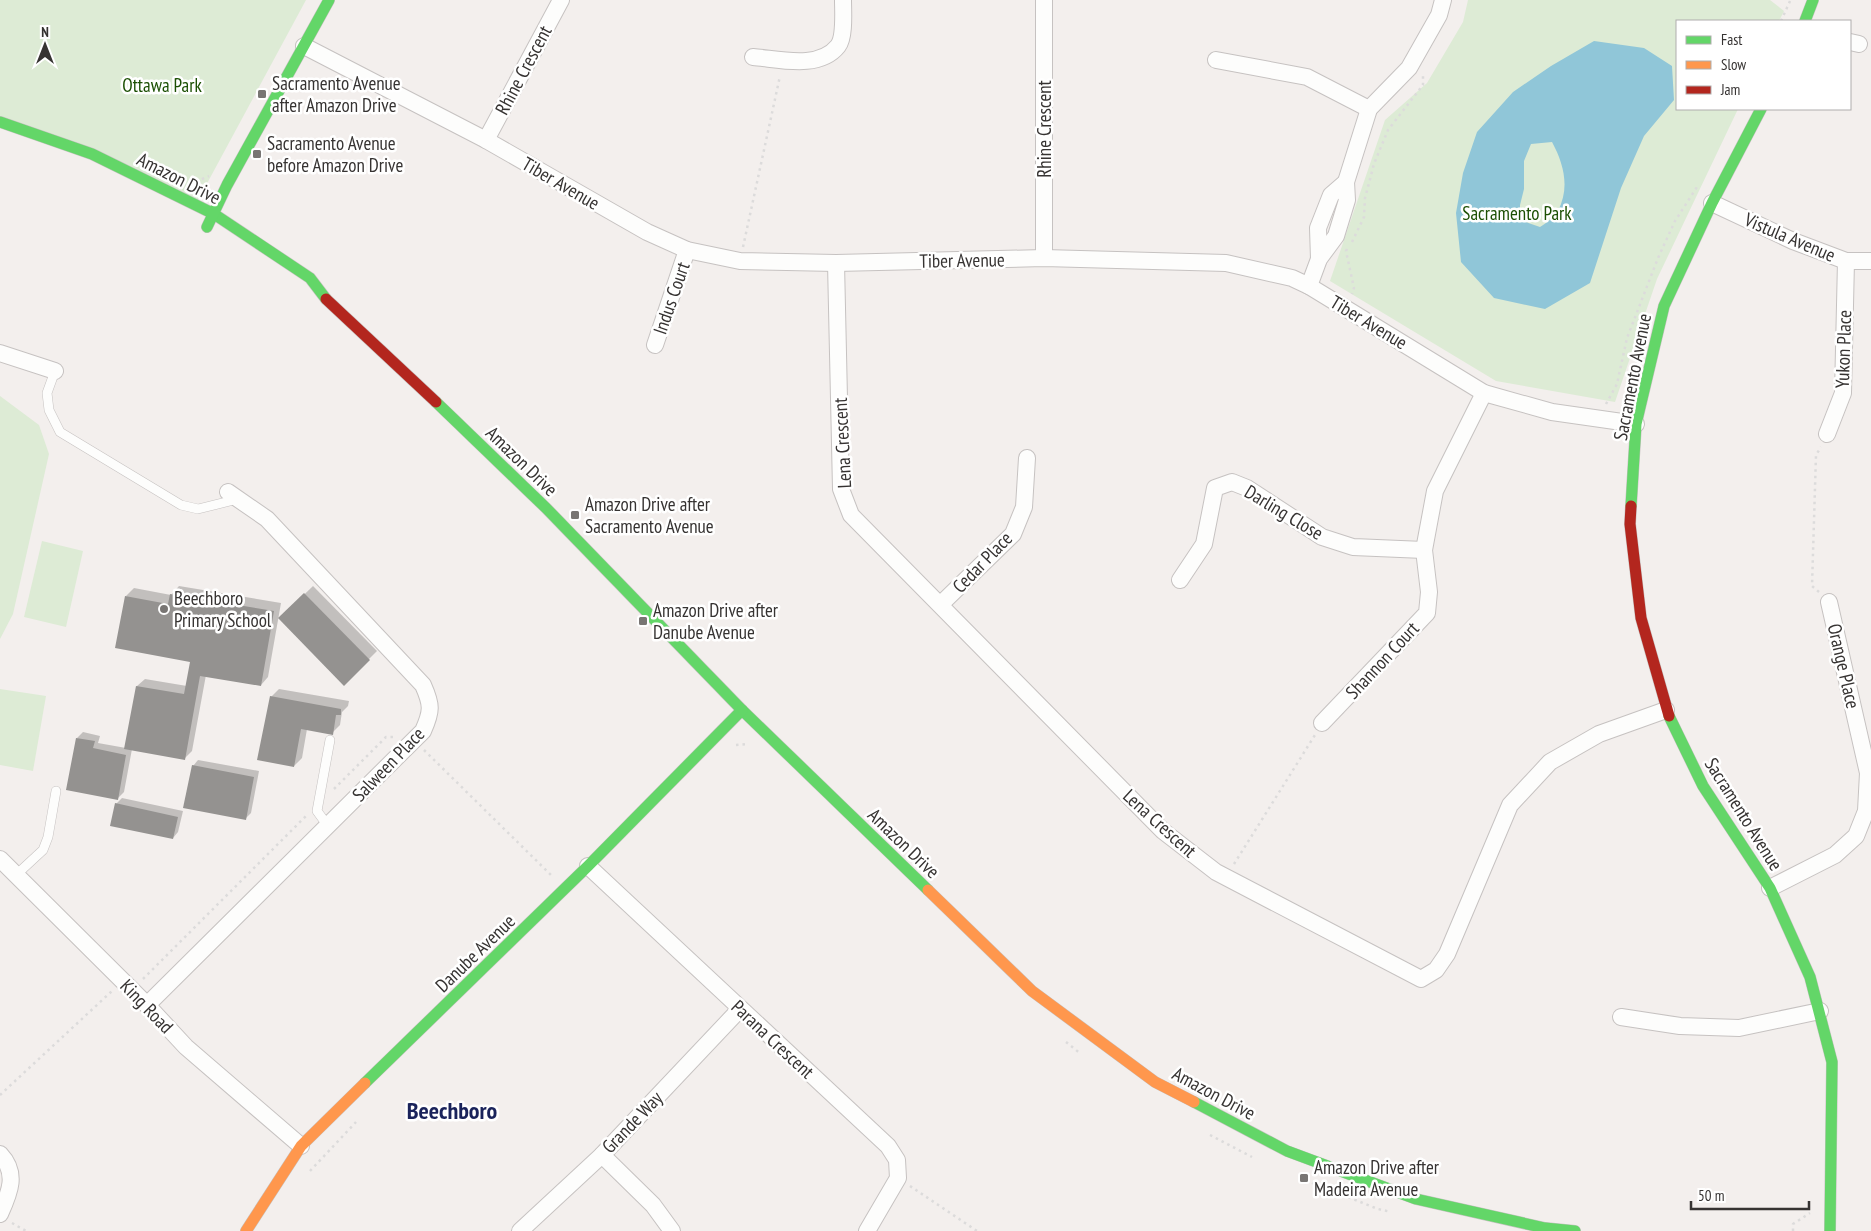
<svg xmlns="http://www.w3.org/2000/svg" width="1871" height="1231" font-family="'PT Sans Narrow',sans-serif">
<rect width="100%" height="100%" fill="#f3efed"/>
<g fill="#ddebd5">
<polygon points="0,0 306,0 197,202 0,118"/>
<polygon points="1468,0 1770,0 1784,11 1779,21 1677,21 1677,109 1738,109 1657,279 1615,402 1496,381 1330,281 1385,120 1427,83 1463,22"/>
<polygon points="0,396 39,425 49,454 13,614 0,639"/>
<polygon points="42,541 83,551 66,627 24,617"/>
<polygon points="0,689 46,696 33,771 0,765"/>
</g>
<path fill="#90c6d8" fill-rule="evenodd" d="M1594,41L1644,48L1672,66L1674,100L1644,136L1621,188L1590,283L1545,309L1494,298L1461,262L1456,213L1463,173L1477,132L1513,92L1551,66ZM1552,142C1564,164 1570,188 1558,211C1555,217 1546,223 1540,227L1520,220V205L1524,189V161L1531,144Z"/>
<g fill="#0003">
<polygon points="179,586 281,603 268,677 261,685 206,675 192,751 184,759 132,749 124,792 118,798 77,738 83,732 100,736 98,743 126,748 137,686 145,679 187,686 191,661 126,596 134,588 171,595"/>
<polygon points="313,586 377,651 344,684 280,618"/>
<polygon points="279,689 349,701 348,706 342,712 340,725 332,733 307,729 302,758 294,766 271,697"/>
<polygon points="198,760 259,771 251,813 245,819 193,766"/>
<polygon points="122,798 183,811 178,832 173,838 116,804"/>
</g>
<g fill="#949290">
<polygon points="304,593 370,660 344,686 278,618"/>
<polygon points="170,594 274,611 261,686 200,676 185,760 124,749 136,686 184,694 190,662 115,648 125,596 168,604"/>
<polygon points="270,696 341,709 341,715 336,715 333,735 301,729 294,767 257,760"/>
<polygon points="76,738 95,741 93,748 126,755 118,800 66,790"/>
<polygon points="192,765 254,777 246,820 183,808"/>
<polygon points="115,803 178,817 173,839 110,826"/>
</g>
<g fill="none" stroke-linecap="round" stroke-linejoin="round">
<defs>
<g id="lane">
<polyline points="55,371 47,393 49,410 60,432 181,505 198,509 238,499"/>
<polyline points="328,826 317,811 330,740"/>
<polyline points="16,875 43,850 48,837 56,791"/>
</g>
<g id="street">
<polyline points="1044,0 1044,258"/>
<polyline points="1850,42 1859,44"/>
<polyline points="304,46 486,140 647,232 687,250 740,261 836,263 1044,258 1226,263 1292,278 1309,286 1484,393 1552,412 1636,424"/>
<path d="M753,57C779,59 819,70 838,46C845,37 843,11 843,0"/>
<polyline points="1216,60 1307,77 1369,109"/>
<polyline points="486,140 561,0"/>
<polyline points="1712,203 1793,241 1846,261 1871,261"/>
<polyline points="1319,259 1318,228 1331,195 1346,182"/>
<polyline points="836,263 841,489 851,515 1163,831 1216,872 1421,979 1436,970 1447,954 1510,805 1550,762 1599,734 1666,710"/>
<polyline points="1309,286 1319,259 1336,236 1347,200 1346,182 1369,109 1409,68 1439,15 1443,0"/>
<polyline points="655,345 687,250"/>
<polyline points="0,353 55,371"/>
<polyline points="1827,434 1843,393 1846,261"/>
<polyline points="1180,580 1204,544 1215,488 1232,482 1247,488 1322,537 1353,547 1424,550"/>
<polyline points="941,604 1013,534 1024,507 1027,458"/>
<polyline points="1322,723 1427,613 1429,592 1424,550 1435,491 1484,393"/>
<polyline points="0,859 147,1005 186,1047 301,1146"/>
<polyline points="588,866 888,1146 897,1160 898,1178 867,1231"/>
<polyline points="1770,888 1835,855 1856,836 1866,811 1868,773 1829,602"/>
<path d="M147,1005L423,731C432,711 432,705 423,685L267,519L228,492"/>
<polyline points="1621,1017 1680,1026 1739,1028 1820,1011"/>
<path d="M0,1154C18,1173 10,1192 0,1214"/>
<polyline points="602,1155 653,1205 672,1231"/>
<polyline points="520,1231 602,1155 740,1009"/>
</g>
<g id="fast">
<polyline points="1805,21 1813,0"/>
<polyline points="0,122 92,154 214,214 310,278 326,299"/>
<polyline points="207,227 227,185 329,0"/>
<polyline points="436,402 546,508 742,710 928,890"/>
<polyline points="1631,506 1636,424 1664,306 1712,203 1761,109"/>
<polyline points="1669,716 1703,786 1770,888 1810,977 1832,1062 1830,1231"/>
<polyline points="365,1083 588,866 742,710"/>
<polyline points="1194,1102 1287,1151 1416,1199 1545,1228 1575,1231"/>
</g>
<g id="slow">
<polyline points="928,890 1032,991 1155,1082 1194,1102"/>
<polyline points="246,1231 301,1146 365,1083"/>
</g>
<g id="jam">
<polyline points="326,299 436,402"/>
<polyline points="1631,506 1630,524 1641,618 1669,716"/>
</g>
</defs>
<use href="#lane" stroke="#c6c2c1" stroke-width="10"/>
<use href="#street" stroke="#c6c2c1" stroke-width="18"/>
<use href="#fast" stroke="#c6c2c1" stroke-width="12"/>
<use href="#slow" stroke="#c6c2c1" stroke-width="12"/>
<use href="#jam" stroke="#c6c2c1" stroke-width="12"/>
<g stroke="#dcdbdb" stroke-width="2.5" stroke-dasharray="2.5 4" stroke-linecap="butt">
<polyline points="1781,21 1790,1"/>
<polyline points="198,184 200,180 209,176"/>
<polyline points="1352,242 1364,217 1365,198 1374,164 1388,130 1423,85 1423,76"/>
<polyline points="743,247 780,76"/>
<polyline points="1347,249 1346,251 1354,288 1352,294"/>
<polyline points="1606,404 1617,384 1627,338 1658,258 1675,221 1697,187"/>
<polyline points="1819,592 1812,586 1816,455 1821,447"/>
<polyline points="736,745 747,744"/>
<polyline points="424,750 552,876"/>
<polyline points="334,789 386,737 395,737"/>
<polyline points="1234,864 1315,735"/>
<polyline points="143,979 307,815"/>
<polyline points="1066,1042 1081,1054"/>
<polyline points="0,1095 112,991"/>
<polyline points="1210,1135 1252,1157"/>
<polyline points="310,1171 356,1122"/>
<polyline points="1300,1178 1378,1209 1391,1212"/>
<polyline points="910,1186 977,1231"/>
<polyline points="12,1223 26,1231"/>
<polyline points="1793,1231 1793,1224 1810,1213"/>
</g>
<use href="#lane" stroke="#fdfdfc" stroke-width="9"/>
<use href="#street" stroke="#fdfdfc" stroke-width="16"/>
<use href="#fast" stroke="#63d668" stroke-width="11"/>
<use href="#slow" stroke="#ff974d" stroke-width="11"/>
<use href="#jam" stroke="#b3261e" stroke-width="11"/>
</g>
<g fill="#787573" stroke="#fff" stroke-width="2">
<rect x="257" y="89" width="10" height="10" rx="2.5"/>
<rect x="252" y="149" width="10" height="10" rx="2.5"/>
<rect x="570" y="510" width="10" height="10" rx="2.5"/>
<circle cx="164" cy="609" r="5"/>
<rect x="638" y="616" width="10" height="10" rx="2.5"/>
<rect x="1299" y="1173" width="10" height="10" rx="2.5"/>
</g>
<g text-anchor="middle" stroke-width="5" stroke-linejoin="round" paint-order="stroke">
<g font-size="19" fill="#363332" stroke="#fff">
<text transform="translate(523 70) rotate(-62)" y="7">Rhine Crescent</text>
<text transform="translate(1044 129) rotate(-90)" y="7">Rhine Crescent</text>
<text transform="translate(179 178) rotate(27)" y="7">Amazon Drive</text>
<text transform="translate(561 183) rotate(30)" y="7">Tiber Avenue</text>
<text transform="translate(1790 237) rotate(23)" y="7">Vistula Avenue</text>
<text transform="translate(962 260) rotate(-1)" y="7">Tiber Avenue</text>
<text transform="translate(671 298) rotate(-71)" y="7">Indus Court</text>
<text transform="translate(1369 322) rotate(31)" y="7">Tiber Avenue</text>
<text transform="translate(1843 349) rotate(-88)" y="7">Yukon Place</text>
<text transform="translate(1632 377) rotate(-79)" y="7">Sacramento Avenue</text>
<text transform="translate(842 443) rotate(-93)" y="7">Lena Crescent</text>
<text transform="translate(522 461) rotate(44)" y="7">Amazon Drive</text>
<text transform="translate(1284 512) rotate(31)" y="7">Darling Close</text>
<text transform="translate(982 562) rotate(-46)" y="7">Cedar Place</text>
<text transform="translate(1382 660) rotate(-47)" y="7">Shannon Court</text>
<text transform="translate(1844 666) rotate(77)" y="7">Orange Place</text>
<text transform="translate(388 764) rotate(-46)" y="7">Salween Place</text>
<text transform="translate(1744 814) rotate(58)" y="7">Sacramento Avenue</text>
<text transform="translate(1160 823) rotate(42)" y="7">Lena Crescent</text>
<text transform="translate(904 843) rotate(44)" y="7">Amazon Drive</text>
<text transform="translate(475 953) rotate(-44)" y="7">Danube Avenue</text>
<text transform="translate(147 1006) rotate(46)" y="7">King Road</text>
<text transform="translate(773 1039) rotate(43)" y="7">Parana Crescent</text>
<text transform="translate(1214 1093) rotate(28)" y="7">Amazon Drive</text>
<text transform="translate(632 1122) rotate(-46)" y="7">Grande Way</text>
</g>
<g font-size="19" fill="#363332" stroke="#fff" text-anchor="start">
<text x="272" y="90">Sacramento Avenue<tspan x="272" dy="22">after Amazon Drive</tspan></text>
<text x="267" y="150">Sacramento Avenue<tspan x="267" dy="22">before Amazon Drive</tspan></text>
<text x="585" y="511">Amazon Drive after<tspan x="585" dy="22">Sacramento Avenue</tspan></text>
<text x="174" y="605">Beechboro<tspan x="174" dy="22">Primary School</tspan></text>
<text x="653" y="617">Amazon Drive after<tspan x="653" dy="22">Danube Avenue</tspan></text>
<text x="1314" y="1174">Amazon Drive after<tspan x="1314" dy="22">Madeira Avenue</tspan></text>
</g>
<g font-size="19" fill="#1c5004" stroke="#fff">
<text x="162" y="92">Ottawa Park</text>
<text x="1517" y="220">Sacramento Park</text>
</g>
<g font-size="24" font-weight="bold" fill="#1a235b" stroke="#fff">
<text x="452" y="1119">Beechboro</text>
</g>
</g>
<rect x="1676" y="20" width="175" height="90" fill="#ffffff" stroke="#afadad"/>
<rect x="1686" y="36" width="25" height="8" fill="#63d668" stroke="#afadad"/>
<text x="1721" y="45" font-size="15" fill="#363332">Fast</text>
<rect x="1686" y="61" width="25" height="8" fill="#ff974d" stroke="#afadad"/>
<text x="1721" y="70" font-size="15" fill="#363332">Slow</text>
<rect x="1686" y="86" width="25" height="8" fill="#b3261e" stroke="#afadad"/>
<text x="1721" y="95" font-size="15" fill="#363332">Jam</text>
<g transform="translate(45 45)" stroke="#ffffff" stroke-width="4" paint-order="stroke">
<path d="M0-4L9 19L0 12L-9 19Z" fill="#363332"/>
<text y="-8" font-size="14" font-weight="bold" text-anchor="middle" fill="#363332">N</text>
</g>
<path d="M1691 1201v8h118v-8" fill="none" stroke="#363332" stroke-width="2.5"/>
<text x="1698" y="1201" font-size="15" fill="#363332" stroke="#ffffff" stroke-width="4" paint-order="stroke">50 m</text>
</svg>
